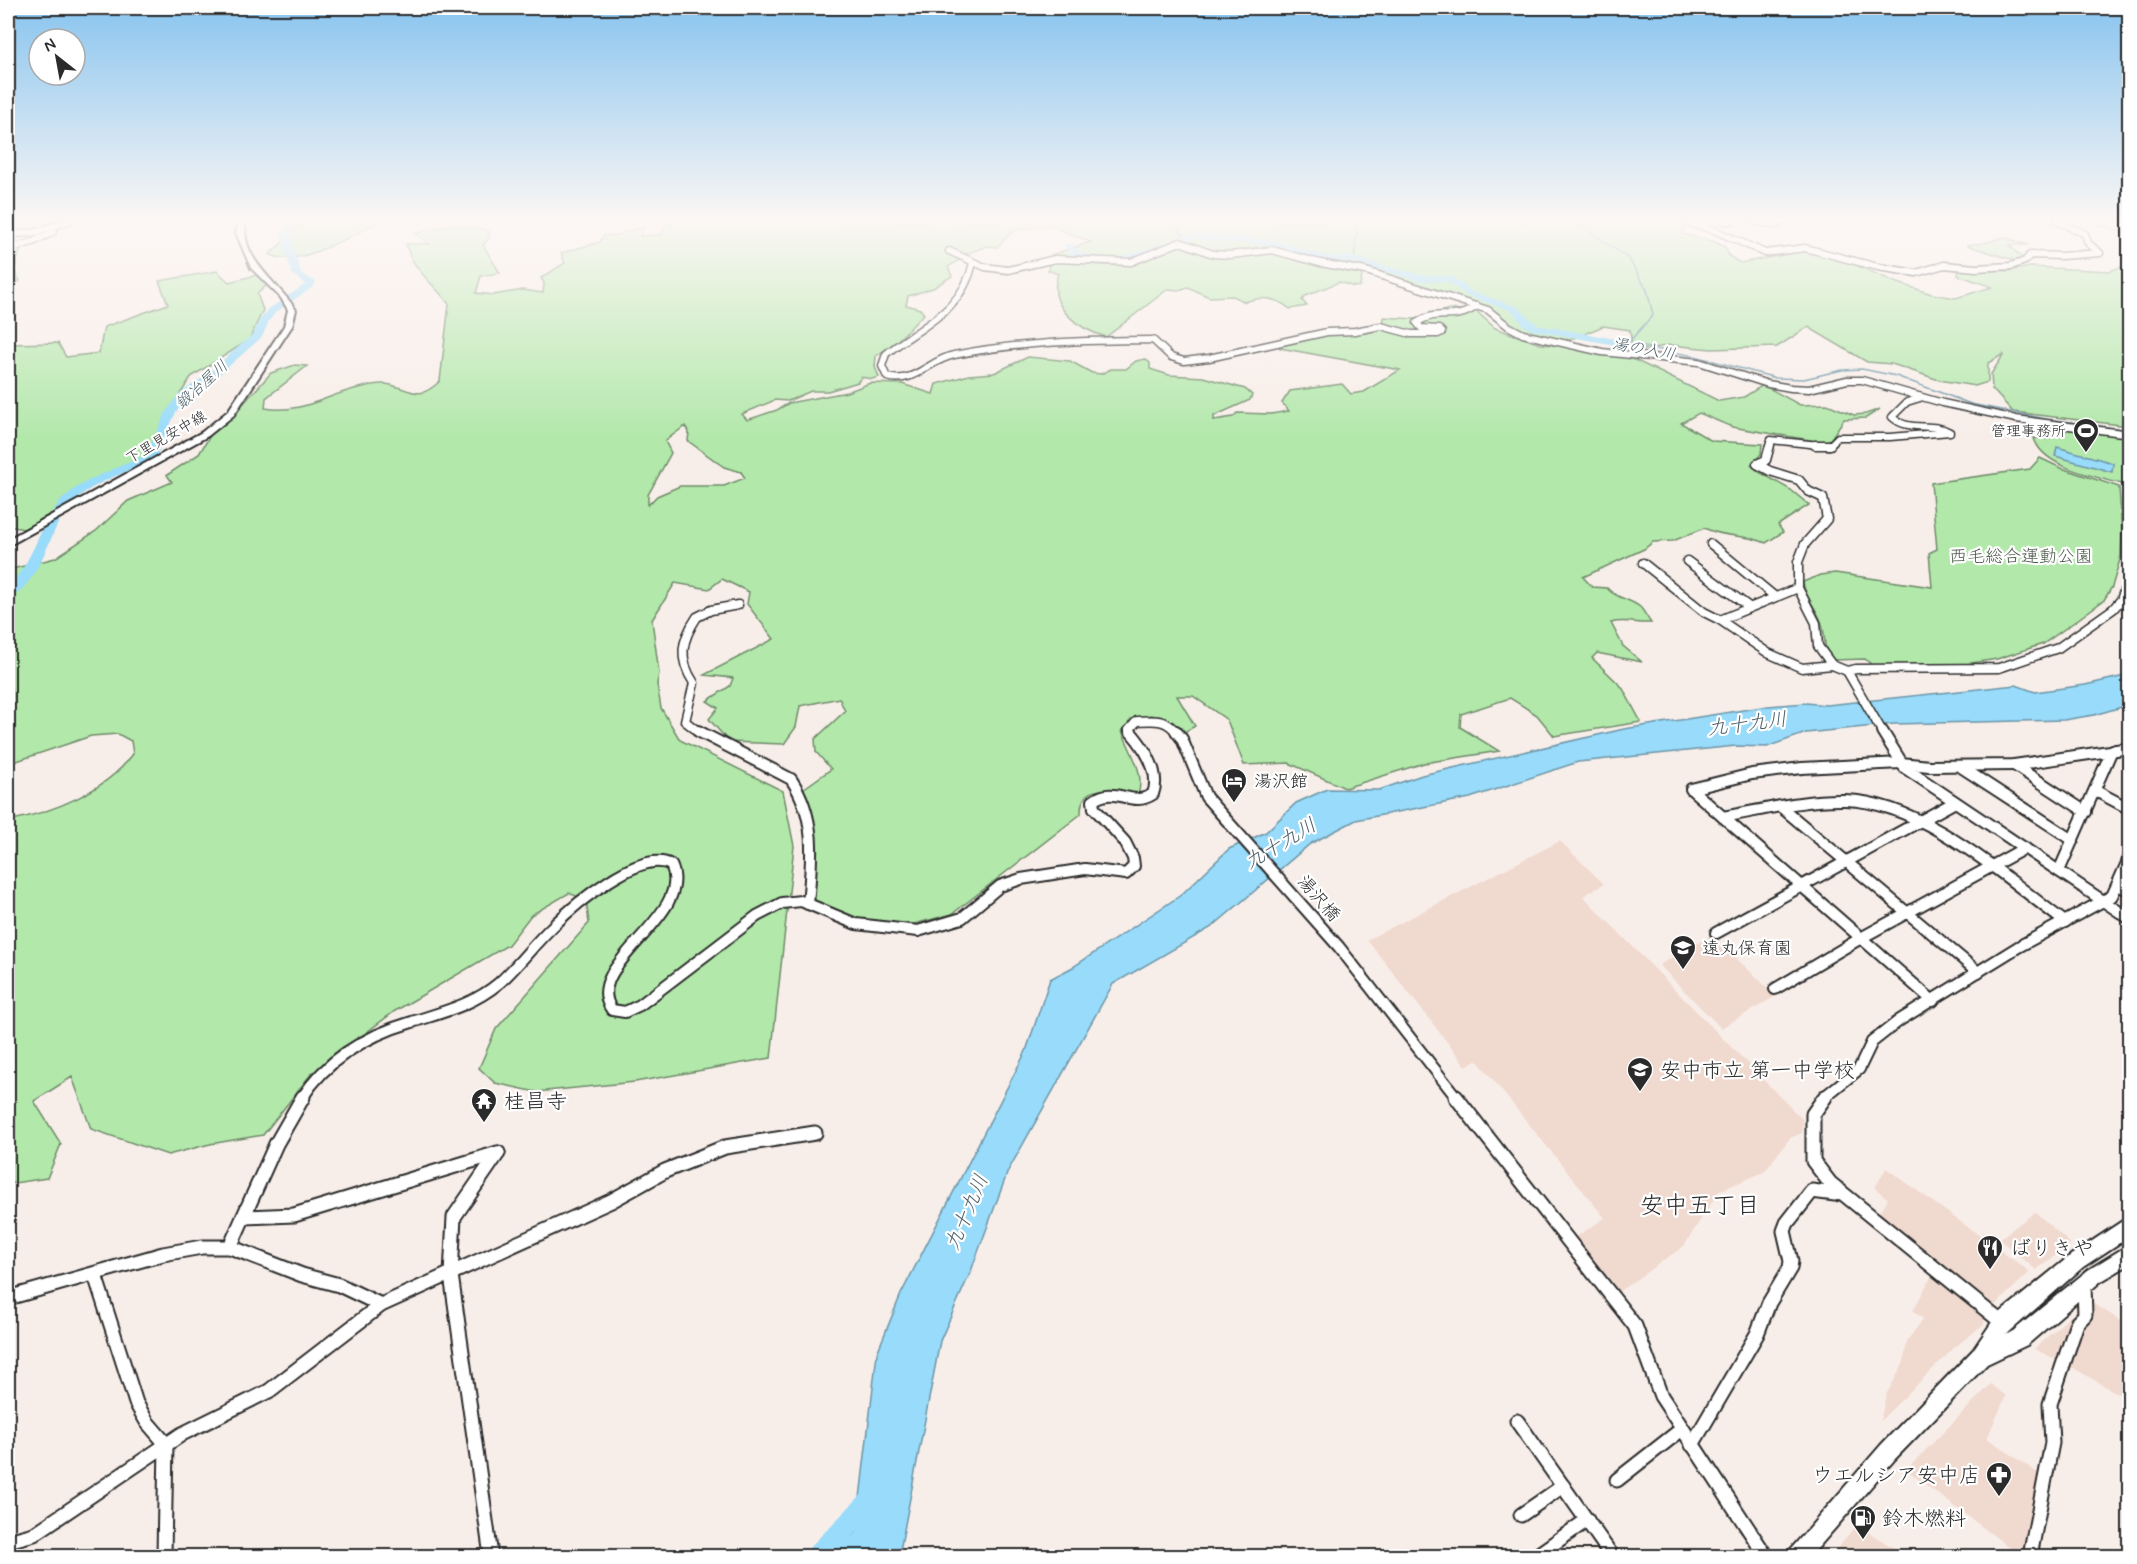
<svg xmlns="http://www.w3.org/2000/svg" width="2137" height="1564" font-family="Mynerve,'Klee One',sans-serif">
<rect width="100%" height="100%" fill="#f8eee9"/>
<filter id="ink" filterUnits="userSpaceOnUse"><feTurbulence type="fractalNoise" baseFrequency=".0167" numOctaves="2"/><feDisplacementMap in="SourceGraphic" scale="12" xChannelSelector="R" yChannelSelector="G"/><feConvolveMatrix kernelMatrix="1 2 1 2 8 2 1 2 1" color-interpolation-filters="sRGB"/></filter>
<g filter="url(#ink)">
<g fill="#f0d9cf">
<polygon points="1560,841 1604,884 1583,896 1803,1120 1802,1133 1790,1138 1764,1172 1719,1191 1684,1246 1614,1295 1571,1240 1605,1218 1477,1060 1466,1066 1367,940"/>
<polygon points="1712,935 1776,996 1721,1028 1659,965"/>
<polygon points="1886,1168 2030,1272 1991,1309 1877,1216 1888,1199 1875,1188"/>
<polygon points="2035,1212 2071,1244 2036,1270 1999,1239"/>
<polygon points="1932,1275 1984,1317 1984,1324 1955,1347 1880,1421 1886,1395 1904,1362 1907,1341 1923,1319 1913,1311"/>
<polygon points="2088,1300 2129,1326 2129,1400 2070,1366 2034,1349"/>
<polygon points="1991,1384 2006,1396 1987,1438 2041,1475 2021,1556 1906,1470"/>
<polygon points="1858,1525 1906,1556 1830,1556"/>
</g>
<g fill="#b2e8aa" stroke="#6e8a6a" stroke-width="1.5" fill-rule="evenodd">
<path d="M305,221H381C358,232 294,271 270,254L285,240V230L304,223Z"/>
<path d="M668,221H1666L1686,223L1682,234L1715,242L1725,247L1729,256L1740,263L1804,251L1842,259L1895,282L1932,294L1956,298L1992,287L1958,275L1959,269L2010,271L2030,267L2110,271L2129,264V426L2013,412L1992,389L1991,374L2004,354L1988,363V382L1975,386L1939,380L1892,364L1867,362L1808,327L1777,347L1711,349L1670,345L1645,350L1632,346L1630,330L1603,326L1577,337L1565,340L1531,334L1505,324L1484,307L1412,284L1370,268L1357,270L1362,276L1360,286L1354,287L1339,282L1305,296L1302,300L1307,306L1290,309C1276,297 1261,296 1245,302L1233,296L1209,297L1188,287L1179,290L1168,289L1106,337C1079,329 1046,307 1058,274L1048,270L1051,255L1091,242L1049,225L1013,231L997,247L987,246L960,256L961,259L948,267L952,276L933,288L908,296L906,305L920,309L924,314L895,343L876,356L875,367L879,377L872,379L861,377L858,382L828,391H811L788,401L775,400L742,414L747,420L777,410L789,403L847,392L870,383L902,384L933,394L936,384L969,375L994,373L1028,357L1070,361L1092,373L1101,374L1111,369H1126L1136,361L1145,359L1150,363V369L1169,375L1203,377L1245,389L1252,395L1250,400L1214,416V420L1233,417L1237,413L1271,414L1289,411L1282,403L1290,391L1342,384L1351,394L1364,392L1400,370L1280,348L1277,343L1312,335L1368,333L1383,326L1384,317L1415,319L1449,309L1476,311L1495,328L1540,344L1598,349L1637,361L1719,401L1744,397L1763,385L1800,405L1827,404L1854,415L1866,414L1880,409L1866,418L1844,419L1828,443L1732,427L1699,413L1681,423L1712,441L1762,444L1761,454L1751,465L1759,472L1791,490L1809,505L1778,525L1783,532L1766,543C1743,533 1727,539 1704,528L1673,541L1653,542L1644,549L1583,577L1592,587L1607,588C1616,599 1629,598 1640,607C1644,611 1647,618 1651,623C1636,624 1625,619 1611,623L1623,646L1642,662L1597,653L1592,658L1622,687L1641,722L1554,736L1537,715L1510,698L1461,714L1460,727L1499,751L1424,763L1345,788L1289,763L1244,765L1227,720L1193,696H1177L1195,726L1181,734L1165,718L1150,715L1131,720L1122,731C1130,752 1147,775 1137,797C1115,792 1080,779 1081,814L952,914L914,924L876,925L839,918L816,905L810,893L809,833L803,789L831,769L816,752L815,739L845,711L839,698L800,706L796,727L784,744L729,742L709,719L718,708L707,701L730,686L733,678L704,675L774,639L747,604L749,592L722,579L709,589L675,583L652,620L659,673L657,684L661,708L680,740L783,791L794,846L771,1058L635,1082L536,1092L495,1083L479,1068L496,1029L589,923L586,900L569,893L531,915L508,945L395,1011L311,1074L263,1135L210,1144L168,1155L91,1129L72,1077L34,1101L61,1144L47,1178L8,1184V821C53,812 105,792 133,754L131,741L118,734L91,736L8,764V570L55,558L96,531L128,501L172,482L167,475L199,454L211,434L224,425L271,373L295,365L307,366L266,398L265,408C302,415 329,393 363,387C371,385 383,383 391,385C414,391 419,401 440,381L449,304C434,284 411,268 406,244H429L416,234C446,222 458,224 489,231L490,237L483,245L500,273L481,276L476,293L493,295L523,290L543,293L544,283L541,278L565,263L561,253L600,242L603,236L620,235L621,233L643,227L640,236L661,235ZM685,426L689,432L688,441L724,467L741,472L745,478L724,486H680L657,496L648,505V495L671,453L665,441Z"/>
<polygon points="2003,237 2028,245 2009,245 2022,258 2020,262 1966,245 1985,243"/>
<polygon points="23,243 14,270 20,281 8,288 8,249"/>
<polygon points="217,271 229,282 257,275 267,285 257,294 263,310 249,340 191,377 169,412 152,453 148,457 81,489 67,498 58,510 24,529 8,526 8,344 58,343 66,357 99,353 104,327 168,304 159,281"/>
<path d="M2050,425L2129,435L2125,485C2099,477 2042,468 2034,438L2050,439Z"/>
<path d="M2040,458L2061,468L2119,487L2122,531L2121,556L2112,587L2104,600L2073,623L2043,644L1997,659L1947,667L1873,666L1865,659L1833,660C1822,648 1826,641 1823,628C1820,611 1805,599 1803,582L1820,575L1835,573L1932,587L1929,553L1937,549L1931,483L2030,469Z"/>
</g>
<g fill="#98dbfa" stroke="#6c95a7" stroke-width="1.5">
<polygon points="2057,447 2113,463 2112,472 2055,456"/>
<polygon points="2129,675 2129,705 2094,715 2064,720 1894,724 1806,733 1767,747 1736,746 1578,762 1470,798 1356,820 1310,844 1212,927 1113,984 1008,1171 971,1271 940,1341 899,1556 827,1556 856,1532 877,1353 901,1294 1026,1051 1050,979 1073,967 1181,895 1229,849 1266,832 1296,803 1327,789 1379,790 1422,775 1624,729 1768,706 1806,703 1827,705 2016,685 2035,692 2085,685"/>
</g>
<g fill="none" stroke-linecap="round" stroke-linejoin="round">
<g stroke="#6c95a7" stroke-width="1.5">
<polyline points="1172,221 1186,237"/>
<polyline points="1575,221 1629,259 1647,290 1653,315 1628,343"/>
<polyline points="2087,221 2130,235"/>
<polyline points="1354,261 1358,221"/>
<polyline points="1627,344 1695,356 1776,378 1804,379 1842,370 1862,369 1896,376 1971,404 2046,419 2130,430"/>
</g>
<g fill="#98dbfa" fill-rule="evenodd">
<path d="M288,221H296L291,234L293,247L301,273L316,282L313,287L276,312L269,321L262,337L213,380L186,399L176,412L155,459C126,473 87,483 66,510C50,531 37,591 8,597V586C33,563 37,530 58,504C79,479 117,469 146,455L166,412L178,395L205,376L253,334L259,320L270,308L306,284L292,274L284,247L282,234Z"/>
<polygon points="1193,233 1271,240 1324,255 1353,257 1420,275 1450,276 1473,292 1518,307 1538,325 1627,341 1632,344 1627,347 1531,330 1523,325 1512,311 1467,296 1448,282 1420,281 1353,263 1323,261 1270,246 1193,239 1127,262 1100,264 1071,255 1064,245 1072,243 1077,251 1101,258 1125,256"/>
<polygon points="871,1490 879,1493 882,1501 879,1509 833,1556 805,1556 809,1548 863,1493"/>
</g>
<defs>
<g id="minor-far3">
<polyline points="1691,221 1690,223 1714,230 1765,253 1805,248 1878,267 1916,273 1944,265 1976,268 2011,266 2025,261 2030,255 2061,256 2100,253 2088,243 2085,234 2057,221"/>
<polyline points="1722,221 1731,221"/>
<polyline points="1754,221 1775,225 1784,221"/>
<polyline points="8,235 36,232 69,221"/>
<polyline points="8,249 33,242 53,232 53,229"/>
<polyline points="949,251 985,267 1008,270 1055,259 1131,262 1180,242 1213,254 1231,255 1272,250 1320,263 1366,271 1488,310 1508,326 1523,334 1602,352 1699,362 1768,384 1791,388 1809,389 1847,380 1862,380 1943,403 2016,419 2130,434"/>
<path d="M973,263C962,312 922,325 886,354L882,366L887,377C914,385 929,360 954,355C1020,342 1086,340 1153,340L1171,357L1184,361L1209,358L1327,332L1355,331L1381,326L1411,334H1438L1442,332L1439,329L1421,328L1417,323C1439,307 1452,324 1477,306"/>
<path d="M1769,446L1771,440L1829,446L1838,437H1890L1950,432C1931,421 1909,433 1892,417L1907,402L1920,398"/>
</g>
<g id="minor-far2">
<polyline points="1770,445 1766,460 1757,464 1770,471 1799,480 1808,491 1823,498 1827,519 1805,544 1798,562 1798,588 1816,623 1818,646 1832,665 1847,671"/>
<polyline points="1815,445 1830,445"/>
<polyline points="1711,544 1774,596"/>
<polyline points="1687,561 1749,607"/>
<polyline points="1643,563 1704,612 1720,620 1768,653 1802,668 1832,665"/>
<polyline points="1720,620 1798,588"/>
<path d="M700,733L685,721L694,683C678,659 681,641 697,617L711,610L738,605"/>
<path d="M1131,733L1129,730L1137,721C1154,720 1166,718 1177,733"/>
<polyline points="1883,733 1847,671 1856,669 1999,668 2058,648 2113,609 2121,600 2130,574"/>
</g>
<g id="minor-far1">
<path d="M698,731L791,779C817,818 812,859 808,904"/>
<polyline points="1176,731 1182,739 1206,797 1339,947 1457,1098"/>
<polyline points="1882,731 1905,768 2130,919"/>
<polyline points="2014,765 2086,812"/>
<polyline points="1961,767 2073,840"/>
<polyline points="2096,791 2130,809"/>
<polyline points="1781,807 1978,972"/>
<path d="M1723,817C1763,810 1804,799 1845,800C1924,802 2004,877 2065,922"/>
<polyline points="2059,871 2112,750"/>
<polyline points="2118,885 2130,891"/>
<polyline points="1716,933 1955,802"/>
<polyline points="1775,989 1861,938 2025,848"/>
<polyline points="1933,1001 1691,789 1752,774 1802,768 1901,763 1929,766 2014,765 2130,748"/>
<path d="M302,1098C327,1059 368,1035 412,1022C443,1012 473,1005 499,983C518,966 533,945 552,927C574,905 641,848 671,865C696,916 579,966 612,1010L625,1012L640,1005L757,916L782,903L801,901L856,924L918,931L962,918L1000,886L1021,879L1085,869L1126,874L1134,866L1133,858L1125,842L1094,808L1093,801C1116,784 1131,809 1153,794C1161,772 1144,747 1130,731"/>
<polyline points="1823,1098 1859,1069 1872,1042 1900,1020 2018,947 2112,896 2130,856"/>
</g>
<g id="minor">
<polyline points="1456,1097 1635,1326 1661,1396 1766,1556"/>
<polyline points="1825,1097 1813,1114 1813,1161 1830,1183 2005,1325"/>
<polyline points="245,1217 294,1215 498,1153"/>
<polyline points="230,1247 276,1144 303,1097"/>
<polyline points="95,1275 136,1403 147,1422 166,1444 164,1556"/>
<polyline points="8,1298 163,1254 202,1247 230,1247 302,1275 339,1285 381,1305"/>
<polyline points="1517,1421 1612,1556"/>
<polyline points="1692,1445 1757,1334 1769,1303 1790,1268 1791,1261 1784,1231 1787,1223 1812,1191 1835,1194 1839,1190"/>
<polyline points="1617,1480 1682,1429"/>
<polyline points="1521,1515 1563,1486"/>
<polyline points="8,1541 34,1534 182,1434 269,1391 381,1305 611,1201 665,1171 725,1147 815,1133"/>
<polyline points="491,1556 451,1275 454,1217 498,1153"/>
<polyline points="1536,1556 1587,1520"/>
<polyline points="2030,1556 2052,1443 2050,1404 2077,1323 2085,1315 2084,1285"/>
</g>
<path id="major" d="M239,221H246C239,259 278,282 296,310L292,326L234,415L208,436L8,546V539L202,432L228,411L284,326L288,310L281,298L251,268L236,233Z"/>
<polygon id="highway" points="2130,1216 2130,1236 2083,1267 2006,1335 2013,1331 2088,1270 2130,1244 2130,1264 2100,1282 2027,1345 1987,1364 1895,1459 1811,1556 1788,1556 1791,1549 1881,1445 1973,1350 1996,1316 2071,1255"/>
</defs>
<use href="#minor-far3" stroke="#2b2b2b" stroke-width="9"/>
<use href="#minor-far2" stroke="#2b2b2b" stroke-width="11"/>
<use href="#minor-far1" stroke="#2b2b2b" stroke-width="14"/>
<use href="#minor" stroke="#2b2b2b" stroke-width="17"/>
<use href="#major" stroke="#2b2b2b" stroke-width="4"/>
<use href="#highway" stroke="#2b2b2b" stroke-width="4"/>
<use href="#minor-far3" stroke="#fff" stroke-width="6"/>
<use href="#minor-far2" stroke="#fff" stroke-width="8"/>
<use href="#minor-far1" stroke="#fff" stroke-width="10"/>
<use href="#minor" stroke="#fff" stroke-width="13"/>
<use href="#major" fill="#fff" fill-rule="evenodd"/>
<use href="#highway" fill="#fff" fill-rule="evenodd"/>
</g>
</g>
<linearGradient id="sky" x2="0" y2="1"><stop stop-color="#88c4ef"/><stop offset="0.5" stop-color="#fcf7f5"/><stop offset="1" stop-color="#fcf7f5" stop-opacity="0"/></linearGradient>
<rect width="2137" height="439" fill="url(#sky)"/>
<defs>
<symbol id="stadium-pin" viewBox="-11 -11 22 30"><path d="M0 17L-7.5 6A9.5 9.5 0 1 1 7.5 6Z" fill="#2b2b2b" stroke="#fff"/><path d="M0-5a6.5 5 0 1 0 0 10a6.5 5 0 1 0 0-10ZM-3.5-1.8h7v3.6h-7Z" fill="#fff"/></symbol>
<symbol id="hotel-pin" viewBox="-11 -11 22 30"><path d="M0 17L-7.5 6A9.5 9.5 0 1 1 7.5 6Z" fill="#2b2b2b" stroke="#fff"/><path d="M-6-4.5h1.5V1H6V5H4.5V3h-9V5H-6ZM-4 0a1.8 1.8 0 1 1 3.6 0ZM.5 0V-2.5h3Q6-2.5 6 0Z" fill="#fff"/></symbol>
<symbol id="school-pin" viewBox="-11 -11 22 30"><path d="M0 17L-7.5 6A9.5 9.5 0 1 1 7.5 6Z" fill="#2b2b2b" stroke="#fff"/><path d="M0-5L7-2L0 1L-7-2ZM-4 1L0 2.5L4 1V4Q0 6-4 4Z" fill="#fff"/></symbol>
<symbol id="temple-pin" viewBox="-11 -11 22 30"><path d="M0 17L-7.5 6A9.5 9.5 0 1 1 7.5 6Z" fill="#2b2b2b" stroke="#fff"/><path d="M0-6L5-2H3V0L6.5 2.5H4V6H1.5V3h-3V6H-4V2.5H-6.5L-3 0V-2H-5Z" fill="#fff"/></symbol>
<symbol id="restaurant-pin" viewBox="-11 -11 22 30"><path d="M0 17L-7.5 6A9.5 9.5 0 1 1 7.5 6Z" fill="#2b2b2b" stroke="#fff"/><path d="M-5-6h1v4h1v-4h1v4h1v-4h1v5L-1.5 .5V6h-2V.5L-5-1ZM5-6V6H3V1.5H1.5Q1.5-4 5-6Z" fill="#fff"/></symbol>
<symbol id="pharmacy-pin" viewBox="-11 -11 22 30"><path d="M0 17L-7.5 6A9.5 9.5 0 1 1 7.5 6Z" fill="#2b2b2b" stroke="#fff"/><path d="M-2-6h4v4h4v4h-4v4h-4v-4h-4v-4h4Z" fill="#fff"/></symbol>
<symbol id="fuel-pin" viewBox="-11 -11 22 30"><path d="M0 17L-7.5 6A9.5 9.5 0 1 1 7.5 6Z" fill="#2b2b2b" stroke="#fff"/><path d="M-5.5-6h7V0h2V4h1.3V-2.5L3-4.5l.8-.8L6-3V5H2.5V1h-1V6h-7ZM-4.2-4.7v3.2H.2V-4.7Z" fill="#fff"/></symbol>
</defs>
<g fill-rule="evenodd">
<use href="#stadium-pin" x="2071" y="416" width="30" height="40"/>
<use href="#hotel-pin" x="1219" y="766" width="30" height="40"/>
<use href="#school-pin" x="1668" y="933" width="30" height="40"/>
<use href="#school-pin" x="1625" y="1055" width="30" height="40"/>
<use href="#temple-pin" x="469" y="1086" width="30" height="40"/>
<use href="#restaurant-pin" x="1975" y="1233" width="30" height="40"/>
<use href="#pharmacy-pin" x="1984" y="1460" width="30" height="40"/>
<use href="#fuel-pin" x="1848" y="1503" width="30" height="40"/>
</g>
<g text-anchor="middle" stroke-width="4.5" stroke-linejoin="round" paint-order="stroke">
<g font-size="15" fill="#2b2b2b" stroke="#fff" text-anchor="end">
<text x="2066" y="436">管理事務所</text>
</g>
<g font-size="15" fill="#2b2b2b" stroke="#fff">
<text transform="translate(166 437) rotate(-30)" y="5">下里見安中線</text>
</g>
<g font-size="16" font-style="italic" fill="#4c6069" stroke="#fff">
<text transform="translate(1644 348) rotate(10)" y="6">湯の入川</text>
<text transform="translate(201 384) rotate(-42)" y="6">鍛冶屋川</text>
</g>
<g font-size="18" fill="#4d5a4b" stroke="#fff">
<text x="2021" y="562">西毛総合運動公園</text>
</g>
<g font-size="18" fill="#2b2b2b" stroke="#fff" text-anchor="start">
<text x="1254" y="787">湯沢館</text>
<text x="1702" y="954">遠丸保育園</text>
</g>
<g font-size="18" fill="#2b2b2b" stroke="#fff">
<text transform="translate(1319 898) rotate(49)" y="6">湯沢橋</text>
</g>
<g font-size="20" font-style="italic" fill="#4c6069" stroke="#fff">
<text transform="translate(1747 723) rotate(-7)" y="7">九十九川</text>
<text transform="translate(1280 843) rotate(-31)" y="7">九十九川</text>
<text transform="translate(966 1212) rotate(-67)" y="7">九十九川</text>
</g>
<g font-size="21" fill="#2b2b2b" stroke="#fff" text-anchor="start">
<text x="1660" y="1077">安中市立 第一中学校</text>
<text x="504" y="1108">桂昌寺</text>
<text x="2010" y="1255">ばりきや</text>
<text x="1980" y="1482" text-anchor="end">ウエルシア安中店</text>
<text x="1882" y="1525">鈴木燃料</text>
</g>
<g font-size="24" fill="#2b2b2b" stroke="#fff">
<text x="1700" y="1213">安中五丁目</text>
</g>
</g>
<rect width="2137" height="1564" fill="none" stroke="#fff" stroke-width="30"/>
<rect x="15" y="15" width="2107" height="1534" fill="none" stroke="#2b2b2b" stroke-width="2" filter="url(#ink)"/>
<g transform="translate(57 57) rotate(329)"><circle r="28" fill="#ffffff" stroke="#aaaaaa" stroke-width="1.5"/>
<path d="M0-4.5L10 22L0 15L-10 22Z" fill="#2b2b2b"/>
<text y="-9" font-size="16" font-weight="bold" text-anchor="middle" fill="#2b2b2b">N</text>
</g>
</svg>
